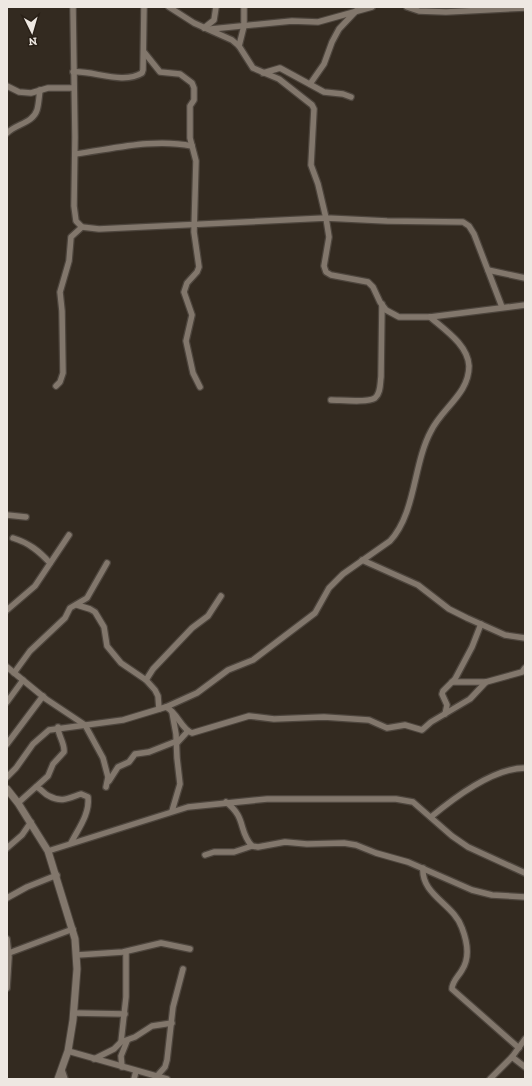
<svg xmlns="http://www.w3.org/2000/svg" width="532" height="1086" font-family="'Zilla Slab',serif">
<rect width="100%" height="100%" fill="#332a20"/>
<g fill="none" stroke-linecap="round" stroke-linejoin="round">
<defs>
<g id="street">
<polyline points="73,7 75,137 74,206 76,221 82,227 99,229 326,218 329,237 324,266 326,272 331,275 368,282 373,287 380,302 386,310 399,317 430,317 525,305"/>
<polyline points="169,7 194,23 232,40 239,46 253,68 279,79 312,105 314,109 311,165 318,184 326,218 387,221 463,222 469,226 474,234 502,307"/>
<polyline points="407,7 419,11 446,12 525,8"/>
<polyline points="204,28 214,20 216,7"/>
<polyline points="211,29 292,21 318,22 372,7"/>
<polyline points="239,46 244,26 244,7"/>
<polyline points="144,52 160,72 180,74 192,83 194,88 194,100 190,106 190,138 196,161 194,232 199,267 197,272 187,283 184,292 192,315 186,341 193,373 200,387"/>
<path d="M73,72C92,70 123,85 142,73L143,70L144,7"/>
<polyline points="263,73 280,68 324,92 343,94 351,97"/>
<polyline points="310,84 324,64 332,42 339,29 356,11"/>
<polyline points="7,86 19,92 31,93 48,88 74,88"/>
<path d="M7,133C16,124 33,123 37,110C39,103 39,96 40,90"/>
<path d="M75,154C113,149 153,138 192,146"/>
<polyline points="488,270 525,278"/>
<polyline points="56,386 60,382 63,373 62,311 60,292 69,261 71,237 82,227"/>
<path d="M331,400C340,400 368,403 375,398C381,393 380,383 381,377L382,304"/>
<polyline points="7,515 26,517"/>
<path d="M13,538C29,543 39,551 50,563"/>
<polyline points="362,560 418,585 449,609 467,618 505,635 525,638"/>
<polyline points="77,605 90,609 95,612 104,627 107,646 121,663 146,680 155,690 158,696 159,709"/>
<polyline points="7,610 35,586 69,535"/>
<polyline points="7,667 46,699 85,725 103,758 108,777 106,787"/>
<polyline points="14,673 30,651 65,618 70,608 87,598 107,563"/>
<polyline points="146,680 153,669 192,628 208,616 221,596"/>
<polyline points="452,682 486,682 522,672 525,668"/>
<polyline points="7,702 23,680"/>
<path d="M166,707C178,713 181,729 192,733L249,716L274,719L324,717L369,720L387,728L405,725L422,730L431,722L470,699L486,682"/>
<polyline points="172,712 176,734 177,758 180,784 172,811"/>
<polyline points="445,714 447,705 442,694 443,691 455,679 472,647 481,624"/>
<polyline points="177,743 188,731"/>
<polyline points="7,744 43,696"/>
<path d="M7,777L16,768L33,744L49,730L123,720L166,707L197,693L228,670L253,660L315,613L329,588L343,574L390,541C416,513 413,464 431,431C442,408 469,394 469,366C468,345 445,330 430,317"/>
<polyline points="109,781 118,767 129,762 135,754 149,752 177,741"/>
<path d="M36,787C42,789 44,794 49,796C62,803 69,798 81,794L88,797C90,814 78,829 71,843"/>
<path d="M226,802C247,818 238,831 252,846L258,847L285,842L307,844L344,843L356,845L376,853L408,862L472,890L492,895L525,897"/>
<path d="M18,803L48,776L53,764L64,752C65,743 58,736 58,727"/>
<path d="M431,817C455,797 494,768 525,768"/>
<polyline points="7,848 22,835 31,822"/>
<polyline points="48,851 188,807 267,799 396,799 413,802 452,836 468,847 525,873"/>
<polyline points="205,855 214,852 234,852 252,846"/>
<path d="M423,868C421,895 454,904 462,928C467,941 470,958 462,970C459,976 452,981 452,989L519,1048"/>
<polyline points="7,898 27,887 57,875"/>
<polyline points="7,939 9,957 7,988"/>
<polyline points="9,953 73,929"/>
<polyline points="77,955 123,952 161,943 190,949"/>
<polyline points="74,1013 125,1014"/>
<polyline points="121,1042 126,997 126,952"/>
<polyline points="68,1051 167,1079"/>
<polyline points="512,1057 525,1067"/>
<polyline points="94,1059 114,1049 121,1042 135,1037 152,1026 172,1023"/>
<polyline points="122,1067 121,1056 127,1041"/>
<polyline points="62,1070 65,1079"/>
<polyline points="157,1076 165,1067 167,1060 173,1007 183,969"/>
<polyline points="134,1079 136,1071"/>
<polyline points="490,1079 512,1057 525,1039"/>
</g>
<polyline id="secondary" points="7,789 18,803 48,851 75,939 77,969 73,1020 68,1051 58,1079"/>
</defs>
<use href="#street" stroke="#4d453d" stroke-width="8"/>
<use href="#secondary" stroke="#4d453d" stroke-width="9"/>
<use href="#street" stroke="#82776c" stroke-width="5.5"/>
<use href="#secondary" stroke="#82776c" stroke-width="7"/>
</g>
<rect width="532" height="1086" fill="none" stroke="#eee8e2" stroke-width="16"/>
<g transform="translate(32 32) rotate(175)" stroke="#292017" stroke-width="3" paint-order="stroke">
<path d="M0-3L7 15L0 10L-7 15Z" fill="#eee8e2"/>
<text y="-6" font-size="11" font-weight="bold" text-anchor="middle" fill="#eee8e2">N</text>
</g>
</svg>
